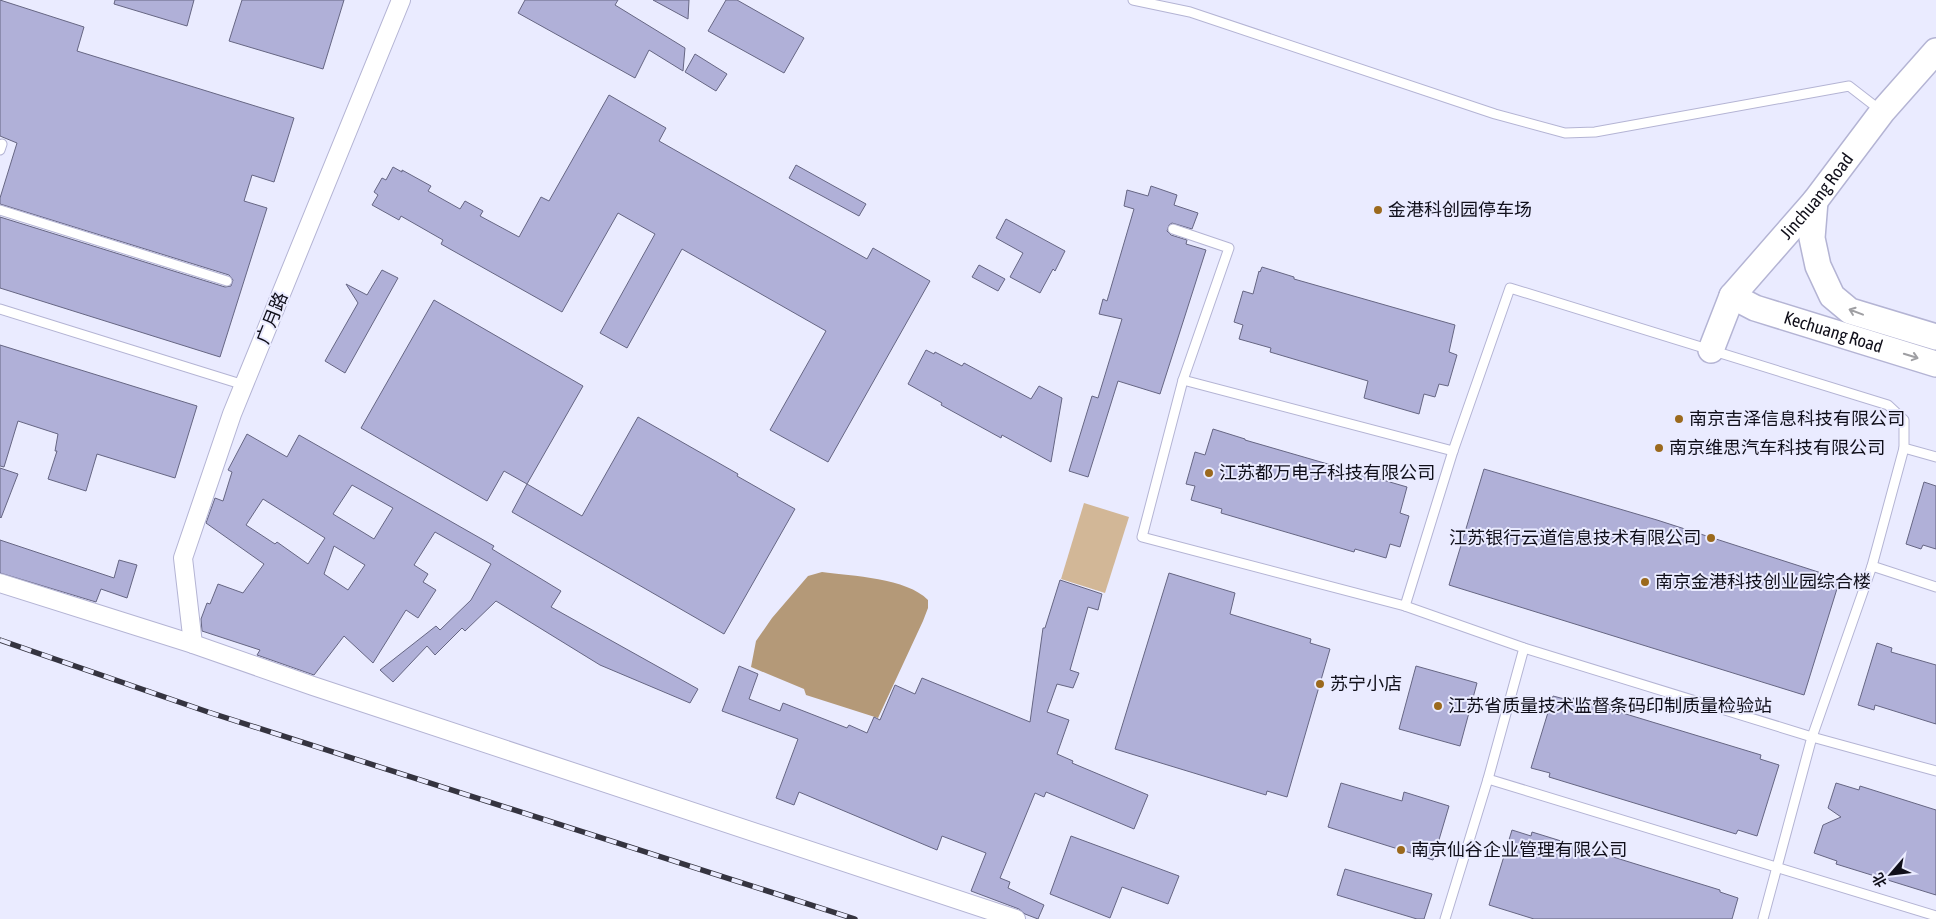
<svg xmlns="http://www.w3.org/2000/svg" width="1936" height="919" font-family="'Asap Condensed','Noto Sans SC',sans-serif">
<rect width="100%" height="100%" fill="#eaebff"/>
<polygon fill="#d2b797" points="1084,503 1129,517 1105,593 1061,579"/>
<path fill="#b49978" d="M822,572C852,576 907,578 928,600V608L923,621L878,718L806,695L804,689L751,667L756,641L772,618L808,576Z"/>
<g fill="#b0b0d8" stroke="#666683" fill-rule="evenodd">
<polygon points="0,0 84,27 77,51 294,118 274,182 252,175 244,201 267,208 220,357 0,288 0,217 225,287 231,286 233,280 229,275 0,204 0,198 17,143 0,136"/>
<polygon points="115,0 194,0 187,26 114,4"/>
<polygon points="242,0 344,0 323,69 229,41"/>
<polygon points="525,0 618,0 615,5 685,48 683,71 649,50 635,78 518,13"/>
<polygon points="653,0 689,0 688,19"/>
<polygon points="726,0 737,0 804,38 784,73 708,31"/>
<polygon points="695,54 727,74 716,91 685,72"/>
<polygon points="609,95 666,128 659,141 867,259 873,248 930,281 828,462 770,430 826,331 682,249 627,348 600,333 655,234 618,213 562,312 441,244 443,240 401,216 399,220 372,205 378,195 374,192 382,178 386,180 393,167 402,172 402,170 431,186 428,191 460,209 465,201 483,211 480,216 519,237 541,197 549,201"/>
<polygon points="796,165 866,204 859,216 789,178"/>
<polygon points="1151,186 1177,195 1174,205 1198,213 1192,229 1172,223 1169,225 1167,231 1171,235 1187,240 1186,244 1206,250 1160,394 1118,381 1088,477 1069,471 1092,396 1098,398 1122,319 1099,314 1103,299 1107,301 1134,209 1124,206 1127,190 1148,196"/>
<polygon points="1006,219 1065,251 1055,271 1053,269 1040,293 1010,277 1023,253 996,238"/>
<polygon points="979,265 1005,279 998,291 972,277"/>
<polygon points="1262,267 1294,277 1294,279 1455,325 1449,352 1457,355 1448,386 1439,384 1435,397 1424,394 1419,414 1364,398 1368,381 1270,352 1271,348 1239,339 1243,325 1234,322 1243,291 1253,294 1259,271 1260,272"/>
<polygon points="382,270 398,278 345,373 325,361 358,303 346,284 367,295"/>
<polygon points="434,300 583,386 527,484 504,471 487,501 361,428"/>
<polygon points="0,345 197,406 175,478 97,454 86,491 48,479 57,451 55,451 58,434 18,421 4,467 0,466"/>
<polygon points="926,350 934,354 935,352 962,366 964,363 1031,399 1039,386 1062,398 1051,462 1002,435 1001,438 941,405 942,403 908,384"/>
<polygon points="638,417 738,474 737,476 795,509 724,634 512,512 527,484 582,516"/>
<polygon points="1213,429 1245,439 1245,440 1407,487 1400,513 1409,516 1400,547 1390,544 1386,558 1355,549 1354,552 1221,513 1222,509 1191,500 1195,486 1186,484 1195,452 1205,455"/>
<path d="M247,434L287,457L299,435L494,546L492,549L561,591L551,607L698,689L690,703L600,665L496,601L465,631L462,628L435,655L427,646L393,682L380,670L436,626L440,630L471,600L491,564L435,532L414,565L428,574L423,582L436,590L418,618L406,610L373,663L344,636L314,675L257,655L260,650L202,631L201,619L207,603L210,604L218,584L243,593L264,564L206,523L215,498L223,501L232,472L228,470ZM352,485L393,508L374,539L333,514ZM263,499L325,538L308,564L277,542L275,544L246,525ZM334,546L365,565L348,590L324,574Z"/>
<polygon points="0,468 18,474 1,518 0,517"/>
<polygon points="1484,469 1657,520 1840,579 1804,695 1449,585"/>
<polygon points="1924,482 1936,486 1936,549 1923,545 1921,549 1906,544"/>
<polygon points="0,540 114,578 119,560 137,565 127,598 101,589 96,602 0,573"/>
<polygon points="1169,573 1235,593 1230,614 1311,639 1310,643 1330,649 1287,797 1267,791 1266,795 1115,749"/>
<polygon points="1060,580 1102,594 1098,610 1088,607 1070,670 1079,673 1073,688 1057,684 1047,712 1069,720 1057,754 1073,761 1072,763 1148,795 1134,829 1046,792 1044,797 1035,793 1000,878 1010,882 1008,888 1044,905 1038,919 1025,914 1019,909 971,891 986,853 942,836 937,850 799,792 794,805 776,798 798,739 722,711 739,666 758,674 749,699 780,711 783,703 847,728 849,725 867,733 874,717 880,720 895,685 915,694 922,678 1030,722 1043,628 1045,628"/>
<polygon points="1877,643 1892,648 1891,652 1936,665 1936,724 1875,705 1874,710 1858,705"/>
<polygon points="1416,666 1477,683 1460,746 1399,729"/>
<polygon points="1553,696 1572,701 1573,698 1761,755 1760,759 1779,765 1757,836 1738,830 1736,834 1549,777 1550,773 1531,768"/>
<polygon points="1341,783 1402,801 1404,792 1449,806 1433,860 1328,827"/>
<polygon points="1836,783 1859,790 1860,786 1936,810 1936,895 1836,864 1837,861 1814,853 1823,825 1841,817 1828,808"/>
<polygon points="1512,830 1531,836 1532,832 1720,890 1720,892 1738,898 1732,919 1534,919 1489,905"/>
<polygon points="1071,836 1179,876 1168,904 1122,887 1110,918 1050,894"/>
<polygon points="1345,869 1432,894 1424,919 1417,919 1337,895"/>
</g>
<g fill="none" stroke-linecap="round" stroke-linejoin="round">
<defs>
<g id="lane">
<polyline points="1133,0 1190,12 1495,114 1565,133 1595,132 1849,86 1880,110"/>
<polyline points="0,150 2,144"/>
<polyline points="0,210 227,281"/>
<polyline points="1173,229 1229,248 1183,380 1142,537 1405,606 1524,648 1812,737 1936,771"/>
<polyline points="0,309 244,385"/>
<polyline points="1183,380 1453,451"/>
<polyline points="1872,566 1936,587"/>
<polyline points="1405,606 1453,451 1510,288 1888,405 1904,420 1904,448 1936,457"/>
<polyline points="1488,779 1936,916"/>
<polyline points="1445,919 1488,779 1524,648"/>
<polyline points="1763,919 1812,737 1872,566 1904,448"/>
</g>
<g id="street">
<polyline points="0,583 193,644 313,686 1016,919"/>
<polyline points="193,644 183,558 232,414 401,0"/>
</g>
<g id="secondary">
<polyline points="1815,201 1812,238 1818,266 1832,296 1850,311 1936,337"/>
<path id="s1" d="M1732,296L1755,308L1936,364"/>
<path id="s2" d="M1711,350L1732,296L1815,201L1882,112L1936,51"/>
</g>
</defs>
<use href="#lane" stroke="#b4b4d4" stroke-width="11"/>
<use href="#street" stroke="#b4b4d4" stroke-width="20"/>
<use href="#secondary" stroke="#b4b4d4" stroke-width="28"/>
<use href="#lane" stroke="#fff" stroke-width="9"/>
<use href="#street" stroke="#fff" stroke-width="18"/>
<use href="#secondary" stroke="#fff" stroke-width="25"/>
<defs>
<polyline id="rail" points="0,640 208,712 855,919"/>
</defs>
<use href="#rail" stroke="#353440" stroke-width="5.5"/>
<use href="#rail" stroke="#eaebff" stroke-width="4" stroke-dasharray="11" stroke-linecap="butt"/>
</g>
<defs><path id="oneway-shaft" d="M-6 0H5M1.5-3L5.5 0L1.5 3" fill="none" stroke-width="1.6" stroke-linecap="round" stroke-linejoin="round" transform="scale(1.25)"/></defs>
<g stroke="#9f9fa3">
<use href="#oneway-shaft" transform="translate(1856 312) rotate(-159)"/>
<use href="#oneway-shaft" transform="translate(1911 356) rotate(17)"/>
</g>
<g fill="#9b691d" stroke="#eaebff" stroke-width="2">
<circle cx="1378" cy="210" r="5"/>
<circle cx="1679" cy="419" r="5"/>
<circle cx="1659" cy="448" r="5"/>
<circle cx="1209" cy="473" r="5"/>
<circle cx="1711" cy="538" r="5"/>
<circle cx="1645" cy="582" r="5"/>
<circle cx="1320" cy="684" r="5"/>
<circle cx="1438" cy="706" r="5"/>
<circle cx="1401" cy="850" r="5"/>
</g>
<g text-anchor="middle" stroke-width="4" stroke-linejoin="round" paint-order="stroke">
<g font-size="18" fill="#100f1a" stroke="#eaebff">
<text dy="6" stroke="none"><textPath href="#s2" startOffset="189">Jinchuang Road</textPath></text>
<text transform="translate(272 318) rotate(-68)" y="6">广月路</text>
<text dy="6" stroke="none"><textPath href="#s1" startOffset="108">Kechuang Road</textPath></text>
</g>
<g font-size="18" fill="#100f1a" stroke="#eaebff" text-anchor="start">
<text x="1388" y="216">金港科创园停车场</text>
<text x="1689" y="425">南京吉泽信息科技有限公司</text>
<text x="1669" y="454">南京维思汽车科技有限公司</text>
<text x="1219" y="479">江苏都万电子科技有限公司</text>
<text x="1701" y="544" text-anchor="end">江苏银行云道信息技术有限公司</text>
<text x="1655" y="588">南京金港科技创业园综合楼</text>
<text x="1330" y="690">苏宁小店</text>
<text x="1448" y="712">江苏省质量技术监督条码印制质量检验站</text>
<text x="1411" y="856">南京仙谷企业管理有限公司</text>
</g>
</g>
<g transform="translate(1891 874) rotate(242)" stroke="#eaebff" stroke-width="4" paint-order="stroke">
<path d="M0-4L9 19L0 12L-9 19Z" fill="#100f1a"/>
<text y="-8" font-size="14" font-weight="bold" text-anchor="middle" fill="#100f1a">北</text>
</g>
</svg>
